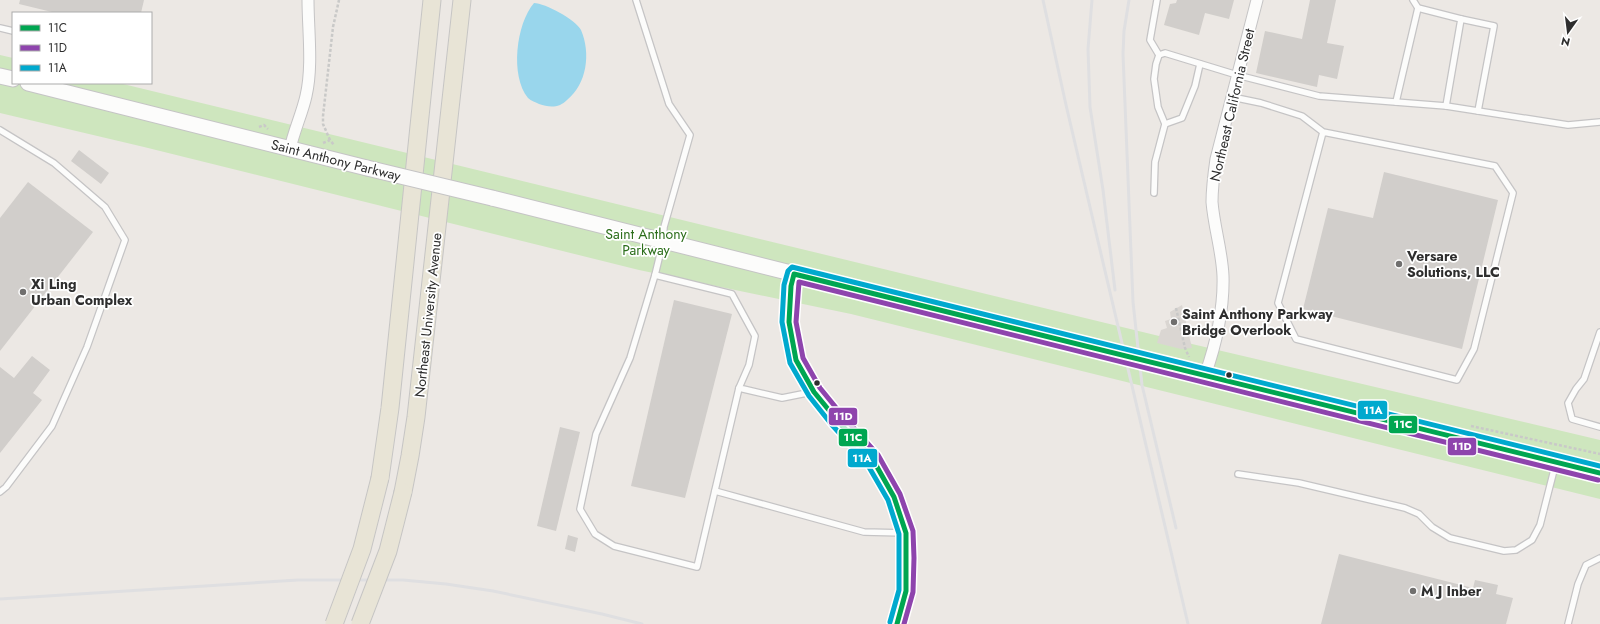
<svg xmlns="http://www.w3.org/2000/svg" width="1600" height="624" font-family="Jost,sans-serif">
<rect width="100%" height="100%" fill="#ece8e4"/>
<polygon fill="#cee6be" points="0,55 13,58 13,83 119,83 1192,344 1600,440 1600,499 851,314 639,270 144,147 0,113"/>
<polygon fill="#dad6d2" points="1182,305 1192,348 1181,349 1157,343 1161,330 1167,328 1165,321 1171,319 1170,312"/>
<path fill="#99d6ec" d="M534,3C545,3 576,20 581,30C591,53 587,84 567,100C565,102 562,104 560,105C552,108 546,106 539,104C536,102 531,101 528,98C510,76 516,24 534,3Z"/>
<g fill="#d1cecb">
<polygon points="20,0 144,0 141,13 56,13 19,4"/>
<polygon points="1177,0 1234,0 1229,19 1205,13 1199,35 1164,25 1170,4 1176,3"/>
<polygon points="1310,0 1336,0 1327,43 1344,46 1337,79 1319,75 1317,87 1256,73 1265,31 1302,39"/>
<polygon points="79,150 109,173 101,184 71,161"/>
<polygon points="1384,172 1498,200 1462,349 1303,309 1328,208 1373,218"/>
<polygon points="28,182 93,232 0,351 0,218"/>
<polygon points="674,300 732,314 685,498 631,486"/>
<polygon points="32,356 50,370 33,393 42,400 0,453 0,367 14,378"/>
<polygon points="560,427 580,432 556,531 537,526"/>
<polygon points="568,535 578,538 575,552 565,549"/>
<polygon points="1339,554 1473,588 1475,580 1498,585 1496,594 1513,598 1506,624 1321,624"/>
</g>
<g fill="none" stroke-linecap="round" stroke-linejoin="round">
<defs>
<g id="lane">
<polyline points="636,0 669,104 690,135 664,227 663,242 655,275 732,294 755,336 749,365 739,388 782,398 812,392"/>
<polyline points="1157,0 1150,40 1159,55"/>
<polyline points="1413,0 1418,8 1461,19 1446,106"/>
<polyline points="1461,19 1494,26 1478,111"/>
<polyline points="0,28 13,31"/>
<polyline points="1232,97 1261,103 1302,116 1323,132 1278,303 1296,339 1457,380 1474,349 1513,193 1495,166 1323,132"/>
<polyline points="1396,102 1418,8"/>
<polyline points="1165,124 1182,118 1195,86 1200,64"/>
<polyline points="0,130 54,163 105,207 125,240 87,347 52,426 6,487 0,492"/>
<polyline points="1154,193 1155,162 1165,124 1158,107 1154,79 1156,64 1159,55 1165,53 1237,75 1319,96 1446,106 1568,125 1600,122"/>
<polyline points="655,275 630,358 596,434 580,509 595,534 614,546 697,567 739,388"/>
<polyline points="1600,332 1584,379 1576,389 1568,403 1572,419 1600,427"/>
<polyline points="1238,474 1299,483 1405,508 1419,514 1432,527 1450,538 1504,551 1516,550 1532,540 1540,525 1556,462"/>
<polyline points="715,491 864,532 905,533"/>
<polyline points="1568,624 1578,584 1586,565 1600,558"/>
</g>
<g id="street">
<path d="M290,149C294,130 302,114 306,96C313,66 308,30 308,0"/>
<path d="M1205,375C1216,345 1224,308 1223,276C1222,251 1214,227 1212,202C1212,188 1214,173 1216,159L1257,0"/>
</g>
<g id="secondary">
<polyline points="0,76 13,79"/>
<polyline points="28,83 367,168"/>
<polyline points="492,198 843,286"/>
<polyline points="794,274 791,286 789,322 796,360 814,392 837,420 872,458 894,497 906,533 907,558 906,591 897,624"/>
<polyline points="1148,362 1600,473"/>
</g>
<g id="primary">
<polyline points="380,478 390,408 432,0"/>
<polyline points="403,492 410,456 416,417 462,0"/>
</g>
</defs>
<use href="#lane" stroke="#c5c4c5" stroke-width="8"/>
<use href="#street" stroke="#c5c4c5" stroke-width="13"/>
<use href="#secondary" stroke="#c5c4c5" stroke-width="17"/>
<use href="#primary" stroke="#c6c5c4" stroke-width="19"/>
<g stroke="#c9c9c8" stroke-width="2.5" stroke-dasharray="3 2" stroke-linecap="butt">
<polyline points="259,127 264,125 268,129"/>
<polyline points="330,140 323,124 323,116 333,27 339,0"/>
<polyline points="323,143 330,140 334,145"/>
<polyline points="1176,308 1185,348 1189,357"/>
<polyline points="1471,426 1600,454"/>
</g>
<use href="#lane" stroke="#fcfcfb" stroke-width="5.5"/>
<use href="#street" stroke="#fcfcfb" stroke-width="11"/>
<use href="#secondary" stroke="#fcfcfb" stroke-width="15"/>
<use href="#primary" stroke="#e8e4d6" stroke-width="17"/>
<g stroke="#dfdfe1" stroke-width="3">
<polyline points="1043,0 1066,105 1188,624"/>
<polyline points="1092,0 1088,49 1090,107 1103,190 1115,290"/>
<polyline points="1129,0 1124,31 1123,54 1133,302 1142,385 1176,528"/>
<polyline points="0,599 298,580 403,580 446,584 493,591 602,614 642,624"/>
</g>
<defs>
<g id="secondary-bridge">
<polyline points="367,168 492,198"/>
<polyline points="843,286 1148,362"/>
</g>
<g id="primary-bridge">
<polyline points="334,624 362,549 380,478"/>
<polyline points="360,624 388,551 403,492"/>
</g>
</defs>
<use href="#secondary-bridge" stroke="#c5c4c5" stroke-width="17" stroke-linecap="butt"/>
<use href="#primary-bridge" stroke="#c6c5c4" stroke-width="19" stroke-linecap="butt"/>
<use href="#secondary-bridge" stroke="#fcfcfb" stroke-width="15"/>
<use href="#primary-bridge" stroke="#e8e4d6" stroke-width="17"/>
<defs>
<polyline id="bus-1" points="897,624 906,591 906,533 894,497 872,458 837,420 814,392 796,360 789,322 791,286 794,274 1600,473"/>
<polyline id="bus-2" points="904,624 913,592 914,558 913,531 900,494 878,455 842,415 820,388 803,358 796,322 799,282 1598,480"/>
<polyline id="bus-3" points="890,622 899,590 899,534 888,500 866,462 832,425 809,396 790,363 782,322 784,285 788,271 792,267 1600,466"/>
</defs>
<use href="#bus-1" stroke="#fff" stroke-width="8"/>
<use href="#bus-2" stroke="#fff" stroke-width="8"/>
<use href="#bus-3" stroke="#fff" stroke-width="8"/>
<use href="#bus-1" stroke="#00a651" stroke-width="5"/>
<use href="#bus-2" stroke="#8e44ad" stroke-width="5"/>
<use href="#bus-3" stroke="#00a9ce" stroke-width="5"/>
</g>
<g fill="#706f6e" stroke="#fff" stroke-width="1.5">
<circle cx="1399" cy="264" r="4"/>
<circle cx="23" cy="292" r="4"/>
<circle cx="1174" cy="322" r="4"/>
<circle cx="1413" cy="591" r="4"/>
</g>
<g fill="#2e2e2e" stroke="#fff" stroke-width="1.5">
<circle cx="1229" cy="375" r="3.5"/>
<circle cx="817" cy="383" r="3.5"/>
</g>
<g text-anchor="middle" stroke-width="3.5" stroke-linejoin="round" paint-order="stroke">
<g font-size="14" fill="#2e2e2e" stroke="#fff">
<text transform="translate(1232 105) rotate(-77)" y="5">Northeast California Street</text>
<text transform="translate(336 160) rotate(14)" y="5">Saint Anthony Parkway</text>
<text transform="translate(428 315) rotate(-84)" y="5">Northeast University Avenue</text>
</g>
<g font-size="14" fill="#2c6e1b" stroke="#fff">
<text x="646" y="239">Saint Anthony<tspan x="646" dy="16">Parkway</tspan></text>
</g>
<g font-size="14" font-weight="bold" fill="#2e2e2e" stroke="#fff" text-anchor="start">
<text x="1407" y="261">Versare<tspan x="1407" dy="16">Solutions, LLC</tspan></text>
<text x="31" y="289">Xi Ling<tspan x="31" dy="16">Urban Complex</tspan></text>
<text x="1182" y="319">Saint Anthony Parkway<tspan x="1182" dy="16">Bridge Overlook</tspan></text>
<text x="1421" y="596">M J Inber</text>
</g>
</g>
<g stroke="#fff" stroke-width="1.5">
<rect x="1357" y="400" width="31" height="20" rx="4" fill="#00a9ce"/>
<rect x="828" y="407" width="30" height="19" rx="4" fill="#8e44ad"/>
<rect x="1388" y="415" width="30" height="19" rx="4" fill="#00a651"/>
<rect x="838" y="428" width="30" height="19" rx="4" fill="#00a651"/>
<rect x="1447" y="437" width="30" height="19" rx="4" fill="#8e44ad"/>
<rect x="847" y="448" width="31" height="20" rx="4" fill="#00a9ce"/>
</g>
<g font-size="11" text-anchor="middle" font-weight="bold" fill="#fff">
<text x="1373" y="414">11A</text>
<text x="843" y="420">11D</text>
<text x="1403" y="428">11C</text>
<text x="853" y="441">11C</text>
<text x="1462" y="450">11D</text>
<text x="862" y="462">11A</text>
</g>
<rect x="12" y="12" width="140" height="72" fill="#ffffff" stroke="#ababab"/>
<rect x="20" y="25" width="20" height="6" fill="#00a651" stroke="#ababab"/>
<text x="48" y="32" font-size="12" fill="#2e2e2e">11C</text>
<rect x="20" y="45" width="20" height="6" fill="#8e44ad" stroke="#ababab"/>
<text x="48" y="52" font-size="12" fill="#2e2e2e">11D</text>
<rect x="20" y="65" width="20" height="6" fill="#00a9ce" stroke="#ababab"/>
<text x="48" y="72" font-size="12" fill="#2e2e2e">11A</text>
<g transform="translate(1568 32) rotate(194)" stroke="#ffffff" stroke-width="3" paint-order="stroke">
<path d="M0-3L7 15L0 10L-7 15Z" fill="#2e2e2e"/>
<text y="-6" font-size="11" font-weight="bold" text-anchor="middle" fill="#2e2e2e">N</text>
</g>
</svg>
